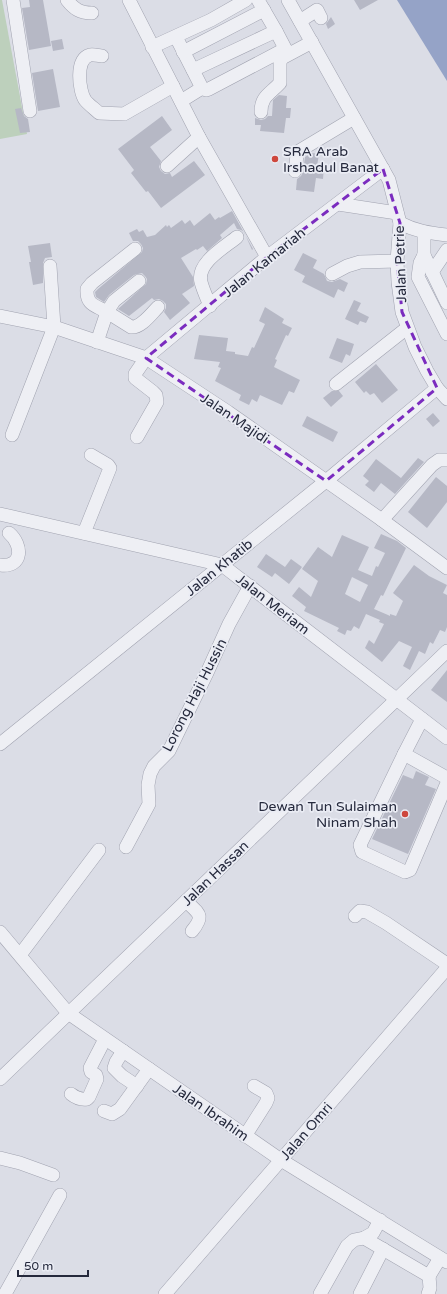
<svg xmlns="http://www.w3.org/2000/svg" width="447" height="1294" font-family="'Varela Round',sans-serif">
<rect width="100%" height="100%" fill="#dbdde6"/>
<polygon fill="#bdd0bc" points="0,0 2,0 27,134 0,139"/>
<polygon fill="#95a3c7" points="397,0 447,0 447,81"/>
<g fill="#b6b8c5" fill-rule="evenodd">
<polygon points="29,0 43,0 51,46 29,50 22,8 30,7"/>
<polygon points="354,0 378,0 360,10"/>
<polygon points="331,17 335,24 328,29 326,24"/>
<polygon points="62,39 64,49 53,51 51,41"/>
<polygon points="53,69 60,107 38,111 32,73"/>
<polygon points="279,95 287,96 286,108 291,108 290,118 286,118 284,133 260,131 261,125 255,125 255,118 261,120 265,119 268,116 272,116 273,100"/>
<polygon points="21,108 24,116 28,119 30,132 20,133 15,109"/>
<polygon points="162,116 172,130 150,147 161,161 159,167 161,171 165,174 170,173 172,177 194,161 205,175 161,208 148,191 146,192 131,173 134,170 118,149"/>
<polygon points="312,153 319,154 317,166 324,166 323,179 316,178 314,192 296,190 297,179 301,176 303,172 305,157"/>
<polygon points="232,211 253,249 252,250 244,232 241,230 237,229 234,223 220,235 222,238 207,251 203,246 197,250 196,249 181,258 193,277 194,286 182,294 190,303 170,320 164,312 166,308 166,304 163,301 159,299 154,300 152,298 129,316 118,309 146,284 147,279 145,276 142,273 134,275 109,295 104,302 96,297 95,292 98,289 142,252 143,248 141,244 138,241 133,241 129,233 137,229 139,232 143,230 147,237 155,235 166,225 167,227 169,225 171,228 182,220 185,224 190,220 194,226 210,213 215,220 219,217 220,218"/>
<polygon points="50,243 52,257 45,258 43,263 43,283 33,285 29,262 31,262 28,246"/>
<polygon points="303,253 317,260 313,268 324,274 327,281 332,282 340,279 348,283 344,292 338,289 334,298 302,282 305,276 294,270"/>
<polygon points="354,300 361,303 357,311 369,317 366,323 360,321 358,325 345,319"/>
<polygon points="265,307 284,319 282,323 292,328 288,336 286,335 275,359 277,360 274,367 300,380 294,393 289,391 282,405 260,395 257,402 252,399 249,405 239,400 241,395 215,381 221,368 218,367 220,362 194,359 199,335 228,338 226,351 235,352 235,354 248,356 252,347 254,348 265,324 259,321"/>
<polygon points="337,338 354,344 350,356 346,354 342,363 329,358"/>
<polygon points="376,364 398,390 382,403 374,393 370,395 366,391 364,393 355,382"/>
<polygon points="332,391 339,391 343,396 331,407 323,398"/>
<polygon points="433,413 440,421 433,427 426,419"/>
<polygon points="307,416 338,432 333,442 302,426"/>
<polygon points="418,458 424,462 395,494 381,483 374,492 365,485 369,481 363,476 376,459 401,478"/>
<polygon points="436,477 447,486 447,502 427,528 408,512"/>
<path d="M381,534L397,541L406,548L383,596L381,595L374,609L388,615L390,616V614L396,616L403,601L393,593L414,565L429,576L447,585L443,593L447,595V627L445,632L440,630L433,644L430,642L425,654L419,651L410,670L403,666L412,647L399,641L382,662L365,648L369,640L374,644L384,624L379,622L380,620L366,614L359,629L354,626L351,631L347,630L345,635L337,631L339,628L304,611L306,607L292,596L299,587L311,597L318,581L302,569L318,547L332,557L342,535L369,547L358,570L372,576L376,566L378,567L385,553L374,548ZM352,577L368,585L360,602L345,594Z"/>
<polygon points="266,554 285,567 291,559 302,567 289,584 275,573 272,577 257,567"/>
<polygon points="447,670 447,702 431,690"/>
<polygon points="416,771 429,777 425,785 436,789 408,854 372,839 403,775 413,779"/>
</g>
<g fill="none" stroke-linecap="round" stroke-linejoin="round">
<defs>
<g id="minor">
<polyline points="13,0 30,111"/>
<path d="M67,0C74,9 80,13 92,13"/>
<polyline points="129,0 199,137 267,257"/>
<polyline points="258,0 276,31 288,54"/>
<polyline points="288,0 389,180 400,223 397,261 398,282 402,312 415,347 427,371 437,388 447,399"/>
<polyline points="300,21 317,10 321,18"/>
<polyline points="176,37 202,88 206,90 209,89 285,49"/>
<polyline points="152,47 211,20 246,0"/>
<polyline points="183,52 264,10"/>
<path d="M102,56C99,56 93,54 90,55C75,59 79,91 85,100C89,105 95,109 99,113L124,114L173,86"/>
<polyline points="193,70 276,31"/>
<polyline points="181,101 202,88"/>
<path d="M261,112C261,96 270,94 280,83V62L282,58L312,42"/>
<polyline points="167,166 199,137"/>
<polyline points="295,171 297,155 299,151 354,118"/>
<polyline points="338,204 397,213"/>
<path d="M400,223C415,231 430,233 447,235"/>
<polyline points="424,232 424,255 447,303"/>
<path d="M135,249L92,283L87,289C86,305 95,305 107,312L114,301L139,281"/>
<polyline points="424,255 420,263 418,277 447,334"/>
<polyline points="432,272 447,250"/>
<polyline points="332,274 347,266 360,262 397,261"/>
<path d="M210,306C207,298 203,290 201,282C196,263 225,247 237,237"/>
<polyline points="0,316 54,327 146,358 228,412 382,520 447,568"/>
<path d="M97,342L107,312L131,327C141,328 151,314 158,307"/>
<polyline points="336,384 407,328"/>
<polyline points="12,435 54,327 50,266"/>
<polyline points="137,437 157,402 156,395 153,392 135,378 135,374 146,358 267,257 383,169"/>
<polyline points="0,514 222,565 447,738"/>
<polyline points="382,520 432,465 439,460 447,460"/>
<polyline points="84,533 110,468 108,465 91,455"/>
<path d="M0,565C23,568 23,545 9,533"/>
<polyline points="422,719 404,754 447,778"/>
<polyline points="0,744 326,481 437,388"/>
<polyline points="404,754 360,845 362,852 405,872 410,870 447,783"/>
<polyline points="126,847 149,804 148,785 150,774 154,766 169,751 206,675 229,624 250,586"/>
<path d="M186,901C199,914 205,915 192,931"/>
<polyline points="355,916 360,911 367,912 386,923 447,964"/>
<polyline points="0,932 68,1013 281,1160 447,1262"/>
<polyline points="20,955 99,850"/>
<polyline points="123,1051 116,1062 114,1068 122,1076 137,1086"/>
<polyline points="0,1079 447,651"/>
<path d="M71,1094C76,1098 80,1100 87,1099L89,1097L97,1079L96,1075L91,1072L90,1068L105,1039"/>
<polyline points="104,1111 112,1114 120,1109 149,1069"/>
<polyline points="245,1136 266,1103 268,1098 266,1093 254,1086"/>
<polyline points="0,1158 20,1163 53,1175"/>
<polyline points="364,1238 429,1276 440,1258"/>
<polyline points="5,1294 60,1195"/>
<polyline points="165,1294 447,968"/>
<polyline points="320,1294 347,1246 354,1240 364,1238 373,1233 380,1220"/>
<polyline points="360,1294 383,1249"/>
<polyline points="428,1294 430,1288 429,1276"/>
</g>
</defs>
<use href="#minor" stroke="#a1a3b0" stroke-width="14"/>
<use href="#minor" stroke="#eeeff4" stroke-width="13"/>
</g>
<path fill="none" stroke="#7b2cbf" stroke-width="3" stroke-dasharray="8 5" stroke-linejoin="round" d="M383,169L400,223L397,261L402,312L437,388L326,481L146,358L267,257Z"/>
<g fill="#ce473d" stroke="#eaecf4" stroke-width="1.5">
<circle cx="275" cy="159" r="4"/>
<circle cx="405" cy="814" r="4"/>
</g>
<g text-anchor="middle" stroke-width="3.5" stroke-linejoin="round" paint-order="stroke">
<g font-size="14" fill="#25293c" stroke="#eaecf4" text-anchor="start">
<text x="283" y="156">SRA Arab<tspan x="283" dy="16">Irshadul Banat</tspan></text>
<text x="397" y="811" text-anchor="end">Dewan Tun Sulaiman<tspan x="397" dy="16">Ninam Shah</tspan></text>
</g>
<g font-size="14" fill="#25293c" stroke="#eaecf4">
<text transform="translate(264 262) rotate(-39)" y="5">Jalan Kamariah</text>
<text transform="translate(400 264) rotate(-92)" y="5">Jalan Petrie</text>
<text transform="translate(235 418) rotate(34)" y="5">Jalan Majidi</text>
<text transform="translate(219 567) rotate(-39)" y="5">Jalan Khatib</text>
<text transform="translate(273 604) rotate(38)" y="5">Jalan Meriam</text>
<text transform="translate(194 695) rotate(-63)" y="5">Lorong Haji Hussin</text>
<text transform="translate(215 873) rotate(-44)" y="5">Jalan Hassan</text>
<text transform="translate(211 1112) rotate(35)" y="5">Jalan Ibrahim</text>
<text transform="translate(306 1131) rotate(-49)" y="5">Jalan Omri</text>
</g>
</g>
<path d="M18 1270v6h70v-6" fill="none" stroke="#25293c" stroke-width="2"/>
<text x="24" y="1270" font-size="12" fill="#25293c" stroke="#eaecf4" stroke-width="3" paint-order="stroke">50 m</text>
</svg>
